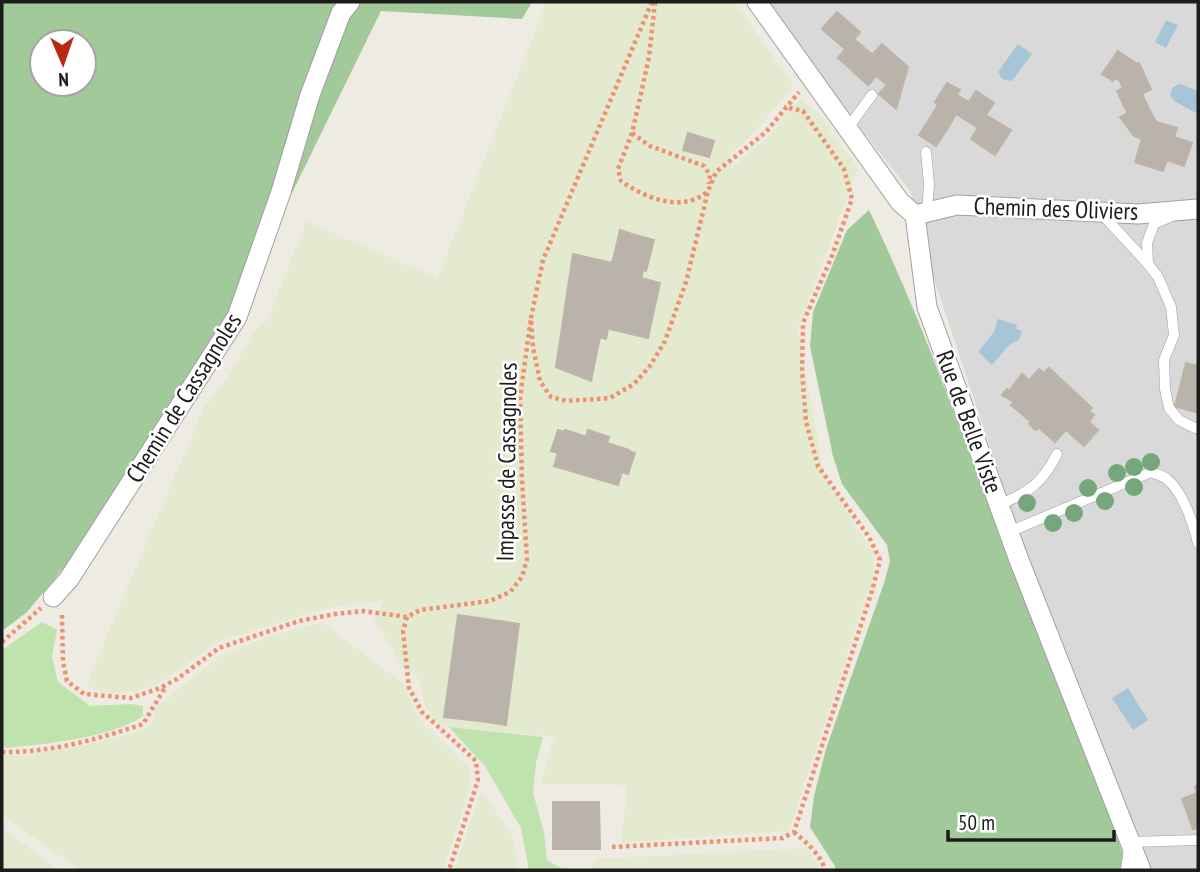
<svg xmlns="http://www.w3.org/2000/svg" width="1200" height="872" font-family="'PT Sans Narrow',sans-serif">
<rect width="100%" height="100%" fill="#edebe2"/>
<polygon fill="#dad9d9" points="769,2 1198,2 1198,870 873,870 864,783 1090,710 1035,582 933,276 910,191 808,62"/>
<g fill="#e4eacf">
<polygon points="547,2 734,2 794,86 746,141 729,154 732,168 767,138 793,105 801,100 816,111 858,168 798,329 824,475 873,553 874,574 789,831 621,843 627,785 541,784 554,737 449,727 435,721 425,707 419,679 399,663 390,644 374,622 384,600 326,608 220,641 155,686 135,692 115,693 96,690 86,685 204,407 227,379 254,331 267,321 306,221 437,278"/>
<polygon points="322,622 405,685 413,707 423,723 471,770 467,799 443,870 80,870 2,815 2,756 31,754 85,745 134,733 151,725 157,707 220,656 271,636"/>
<polygon points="481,791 511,833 519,870 454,870"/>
<polygon points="2,828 59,870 2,870"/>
<polygon points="807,848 821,870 592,870 595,859"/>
</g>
<g fill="#bfe3ac">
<path d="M42,622L57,630L52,657L58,682L90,706L131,704L143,706V716C112,738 40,745 2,748V650Z"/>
<polygon points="449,727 543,737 536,763 533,793 544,832 547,860 564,870 529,870 521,828 485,766"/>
</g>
<g fill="#a1c99a" fill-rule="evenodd">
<path d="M2,2H532L522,19L381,11L292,193L278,190L233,305L76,553L27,612L2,631ZM42,42H84V84H42Z"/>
<path d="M869,210C927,330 970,458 1018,583C1054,679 1096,773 1128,870H836L835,866L810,827L814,796L826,749L884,583L890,561L887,545L842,484L833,456L810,346L813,312L847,230Z"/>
</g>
<g fill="#a6c5d7">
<polygon points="1166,20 1178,25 1166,48 1155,42"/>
<polygon points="1018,44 1032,54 1012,81 1002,79 998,72"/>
<polygon points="1180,84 1198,91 1198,114 1176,102 1170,96 1173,87"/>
<polygon points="998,319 1017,325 1016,329 1022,331 1019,340 1009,345 992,365 978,352 994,332"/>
<polygon points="1128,688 1148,720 1133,730 1112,698"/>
</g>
<g fill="#b9b3ac" stroke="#bdb4a6" stroke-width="2">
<polygon points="837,12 860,32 854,39 883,64 892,53 908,67 896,109 879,94 887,85 876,76 868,85 838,58 845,49 822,29"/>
<polygon points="882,44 892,53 883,64 872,55"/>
<polygon points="1118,51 1137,64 1139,63 1151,89 1123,104 1117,91 1123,88 1119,80 1115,78 1113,81 1102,74"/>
<polygon points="947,83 960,90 957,95 969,102 976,91 994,103 986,115 1011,130 995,155 971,139 978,128 956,114 949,126 932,115 938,105 935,102"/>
<polygon points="1142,94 1146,103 1128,113 1123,104"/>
<polygon points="1146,103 1156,122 1177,128 1174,137 1192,143 1184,166 1167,160 1163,171 1135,162 1142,139 1134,136 1120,117"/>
<polygon points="932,115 949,126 936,146 919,135"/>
<polygon points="688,133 714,141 709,157 683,150"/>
<polygon points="620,230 635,235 633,243 618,239"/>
<polygon points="635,235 654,240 646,271 643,270 640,283 659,287 648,338 593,325 591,335 600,337 591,381 556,367 573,254 612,263 618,239 633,243"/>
<polygon points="641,278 660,283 659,287 640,283"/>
<polygon points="593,325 608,329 606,339 591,335"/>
<polygon points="1186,363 1198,366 1198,413 1175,406"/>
<polygon points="1049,368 1092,408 1089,411 1094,415 1089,422 1098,430 1084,446 1066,430 1070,425 1054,411 1036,430 1029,424 1031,422 1011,405 1014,402 1002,395 1007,389 1009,391 1022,374 1029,380 1039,369 1044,373"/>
<polygon points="1054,411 1070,425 1055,442 1038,427"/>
<polygon points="558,430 564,432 558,453 551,451"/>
<polygon points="565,430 629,450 618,485 554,466"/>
<polygon points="588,430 609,437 607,443 586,437"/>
<polygon points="628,451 635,453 628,474 622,472"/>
<polygon points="458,615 500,621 487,722 444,717"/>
<polygon points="500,621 519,624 506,725 487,722"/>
<polygon points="1198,785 1198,828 1193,829 1182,799 1197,793 1195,787"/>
<polygon points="553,802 599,802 600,849 553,849"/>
</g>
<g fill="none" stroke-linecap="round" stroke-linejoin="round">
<defs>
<g id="service">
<polyline points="848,128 872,95"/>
<polyline points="926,152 929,184 927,212"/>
<polyline points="1101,213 1149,265 1158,277 1171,307 1174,335 1164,360 1165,389 1169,408 1179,420 1195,428"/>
<polyline points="1148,264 1147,243 1154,224 1170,217"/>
<path d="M999,505C1029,492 1042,484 1057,454"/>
<path d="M1009,532L1151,472C1156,474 1163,476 1167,479C1183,493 1193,523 1198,543"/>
<polyline points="1126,870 1130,842 1198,840"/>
</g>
<g id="minor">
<polyline points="757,2 900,202 915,215 927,307 1019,560 1141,870"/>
<polyline points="915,215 957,205 1138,214 1198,209"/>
<polyline points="53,597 69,579 237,317 281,192 310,95 341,13 350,2"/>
</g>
</defs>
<use href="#service" stroke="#a0a0a0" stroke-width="11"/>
<use href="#minor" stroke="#a0a0a0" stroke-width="21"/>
<g stroke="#ee9172" stroke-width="4.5" stroke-dasharray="3.5 3.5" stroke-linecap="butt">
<polyline points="652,2 543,260 531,318 533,347 540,381 551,397 567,401 610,398 634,384 650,366 665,341 686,282 708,191 716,172 766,132 799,92"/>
<path d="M655,2L649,57L640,98L632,133L618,169L621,181C645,198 682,213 707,192"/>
<polyline points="632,133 650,146 704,166 710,175 709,184"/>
<polyline points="62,615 63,662 67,681 84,694 131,698 160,688 177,679 219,648 299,621 335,614 363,611 407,617 420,610 490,601 510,592 522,577 527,559 522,480 520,398 531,318"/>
<polyline points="407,617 403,631 409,688 422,712 476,761 478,780 449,870"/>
<polyline points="2,642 41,608"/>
<path d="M2,752C49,753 99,739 143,724L166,686"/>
<path d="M794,832C806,842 821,855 825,870"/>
<polyline points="612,847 783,838 794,832 872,591 880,560 869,537 818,466 806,422 802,371 803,323 832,256 852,199 844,169 803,111 784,107"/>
</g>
<use href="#service" stroke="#fff" stroke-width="10"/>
<use href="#minor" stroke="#fff" stroke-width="19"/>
</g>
<g fill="#76a77c">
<circle cx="1151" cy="462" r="9"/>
<circle cx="1134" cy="467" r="9"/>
<circle cx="1117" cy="473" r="9"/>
<circle cx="1134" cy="487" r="9"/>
<circle cx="1088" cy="488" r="9"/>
<circle cx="1105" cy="501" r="9"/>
<circle cx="1027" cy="503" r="9"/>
<circle cx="1074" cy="513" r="9"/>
<circle cx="1053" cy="523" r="9"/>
</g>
<g text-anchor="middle" stroke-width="5" stroke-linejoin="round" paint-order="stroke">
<g font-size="24" fill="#1c1c1c" stroke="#fff">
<text transform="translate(1056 209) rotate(2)" y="8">Chemin des Oliviers</text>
<text transform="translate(184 398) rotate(-58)" y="8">Chemin de Cassagnoles</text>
<text transform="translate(969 422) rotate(70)" y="8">Rue de Belle Viste</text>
<text transform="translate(507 462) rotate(-89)" y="8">Impasse de Cassagnoles</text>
</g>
</g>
<rect width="1200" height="872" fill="none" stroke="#1c1c1c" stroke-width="7"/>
<g transform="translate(63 63) rotate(178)"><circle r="33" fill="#ffffff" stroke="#a4a4a4" stroke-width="2"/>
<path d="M0-5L12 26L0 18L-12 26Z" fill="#b82910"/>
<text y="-10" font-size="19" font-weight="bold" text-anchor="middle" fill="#1c1c1c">N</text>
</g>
<path d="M948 830v10h166v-10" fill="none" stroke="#1c1c1c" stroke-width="3.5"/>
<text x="958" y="830" font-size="21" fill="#1c1c1c" stroke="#ffffff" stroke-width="5" paint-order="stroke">50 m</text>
</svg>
